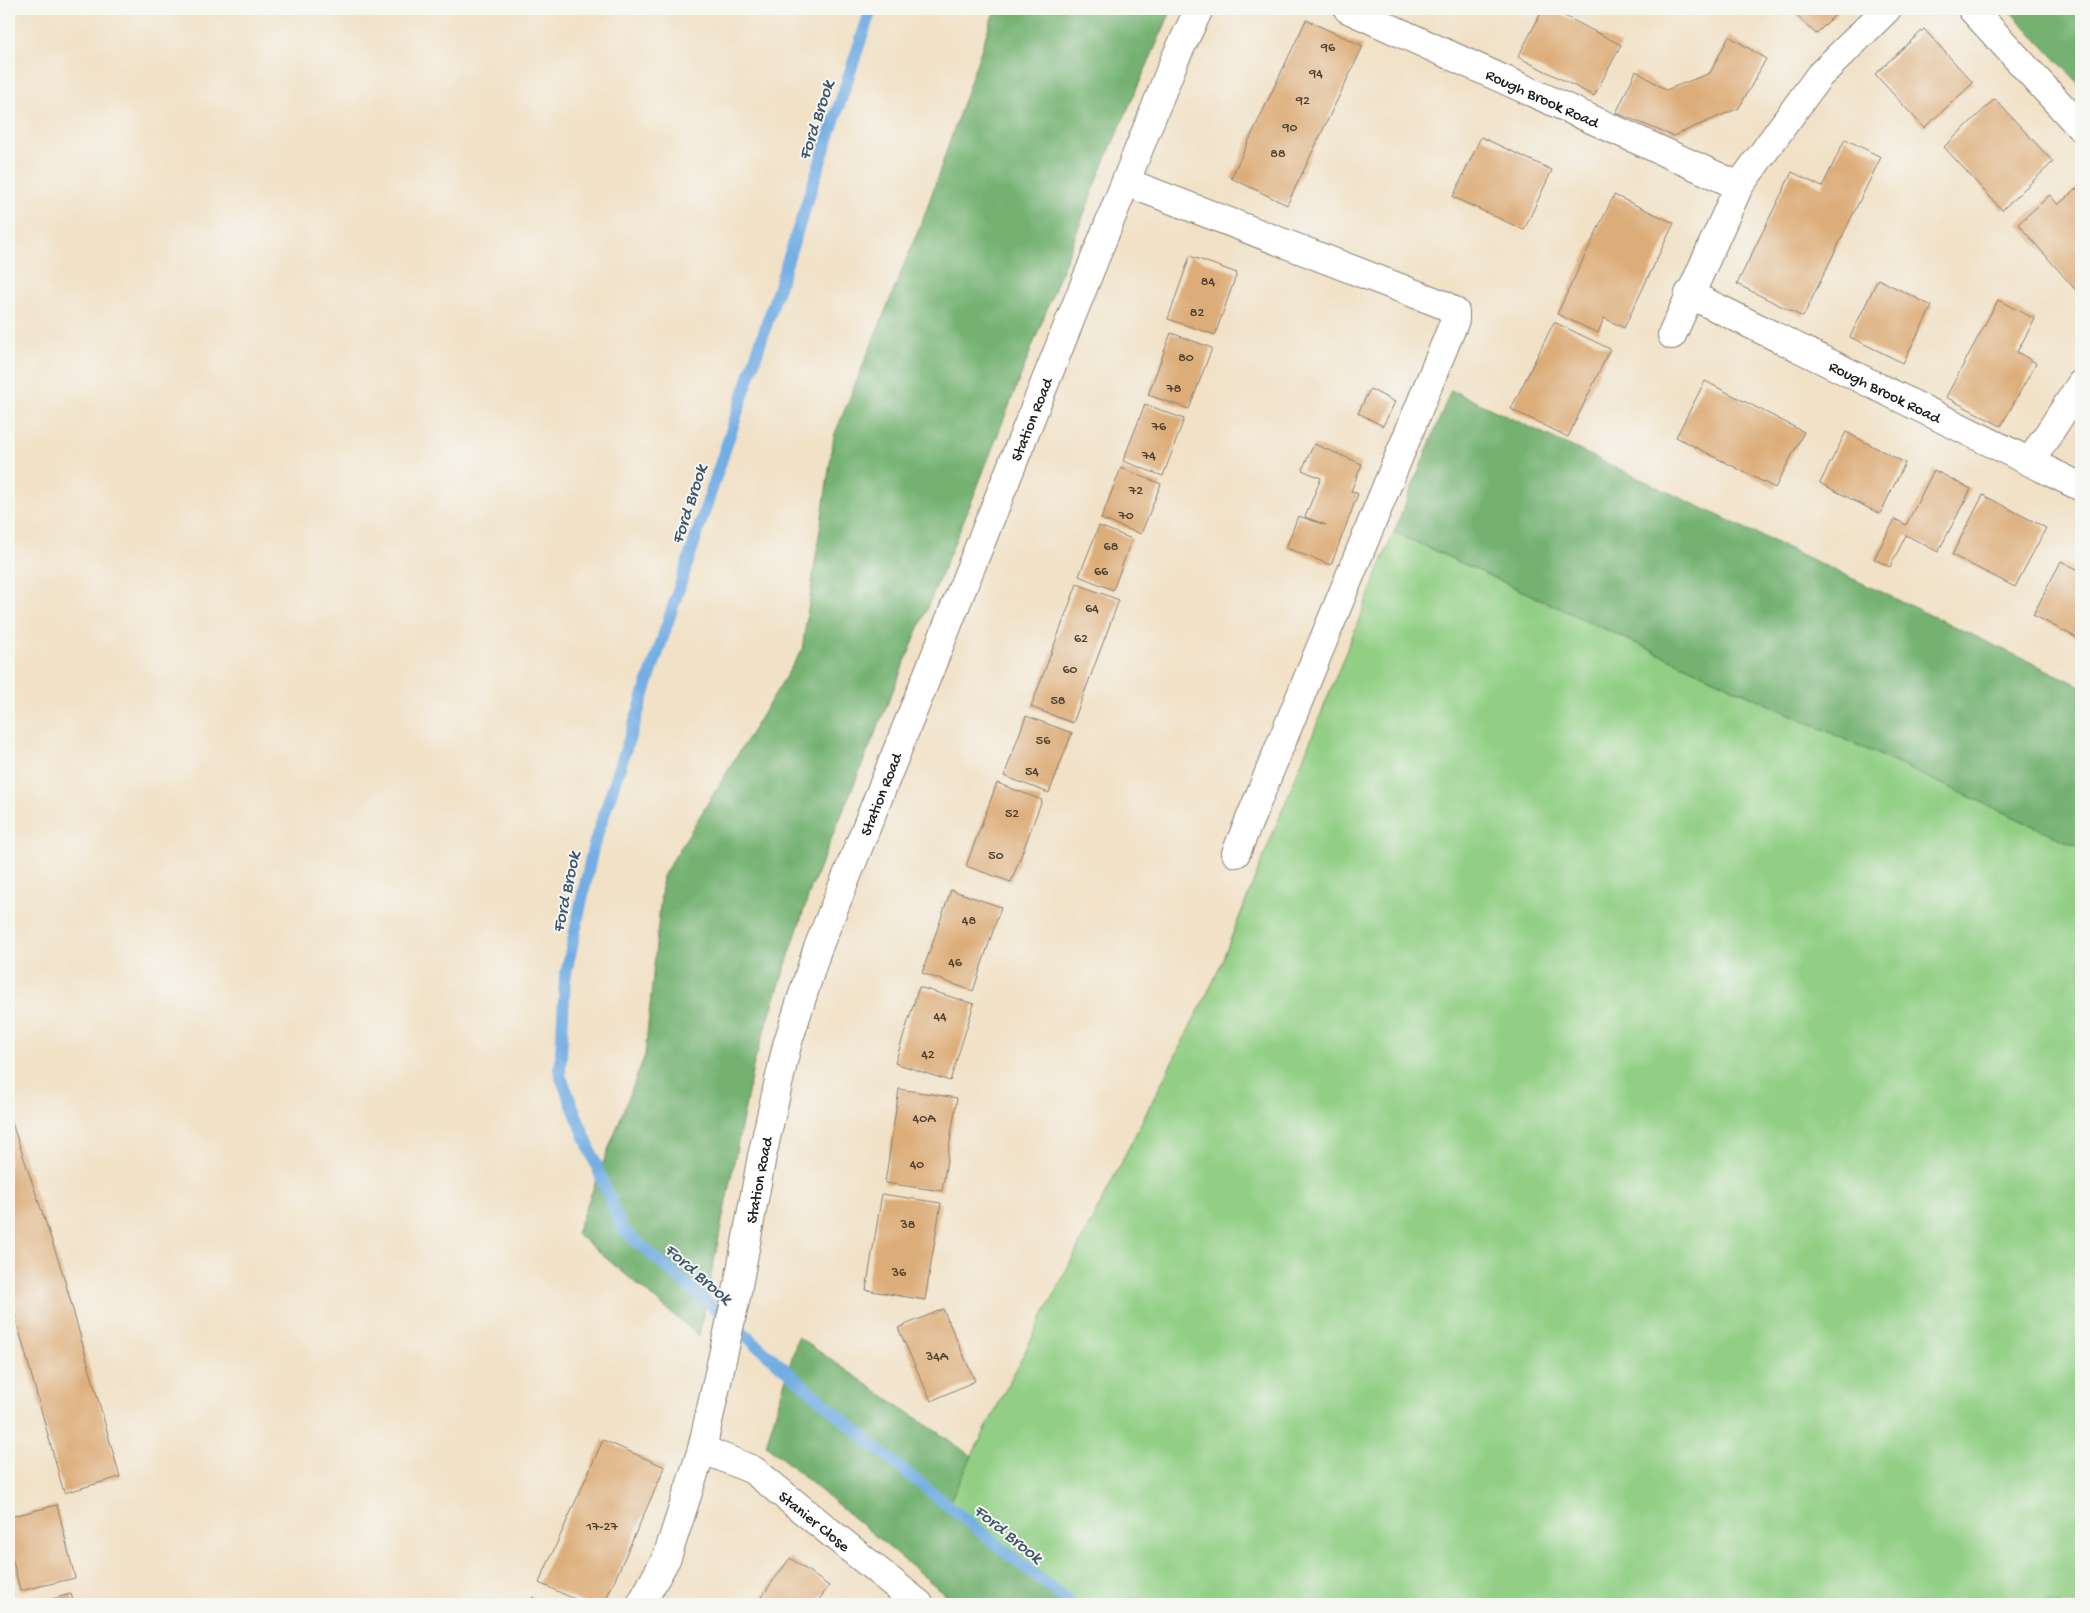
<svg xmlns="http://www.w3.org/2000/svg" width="2090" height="1613" font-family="'Gochi Hand',sans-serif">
<rect width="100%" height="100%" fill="#f6f6f2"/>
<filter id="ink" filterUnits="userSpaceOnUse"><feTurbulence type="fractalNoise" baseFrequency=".02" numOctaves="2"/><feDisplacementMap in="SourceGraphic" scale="10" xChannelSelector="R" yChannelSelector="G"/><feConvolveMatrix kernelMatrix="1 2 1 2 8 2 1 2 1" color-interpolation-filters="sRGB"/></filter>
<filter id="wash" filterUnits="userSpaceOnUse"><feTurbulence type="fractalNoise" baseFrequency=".0096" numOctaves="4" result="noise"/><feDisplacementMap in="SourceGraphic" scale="20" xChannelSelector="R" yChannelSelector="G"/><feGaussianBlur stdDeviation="1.12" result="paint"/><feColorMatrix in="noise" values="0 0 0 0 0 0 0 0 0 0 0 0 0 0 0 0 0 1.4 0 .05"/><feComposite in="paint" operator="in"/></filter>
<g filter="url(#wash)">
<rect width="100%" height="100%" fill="#f1e1c6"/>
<polygon fill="#92cf85" stroke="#577650" points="1394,532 2081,848 2081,1604 1071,1604 947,1505 1215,978"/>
<g fill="#75b272" stroke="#486747">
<polygon points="995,9 1172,9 1104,163 975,493 811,888 754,1063 699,1336 576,1233 645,1055 663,876 802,650 834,436 925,214"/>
<polygon points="2008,9 2081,9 2081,86"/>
<polygon points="1451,390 2081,686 2081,848 1394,532"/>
<polygon points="798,1337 972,1456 948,1505 1071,1604 957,1604 766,1445"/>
</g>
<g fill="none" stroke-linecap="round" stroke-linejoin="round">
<polyline stroke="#72ade3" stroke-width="12" points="871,9 593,848 565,978 560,1075 622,1229 881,1452 1071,1604"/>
</g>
<g id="blocks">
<g fill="#ddad79">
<polygon points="1543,9 1551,9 1621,45 1594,96 1518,57"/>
<polygon points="1790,9 1841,9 1816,34"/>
<polygon points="1306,20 1363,46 1287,205 1231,178"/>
<polygon points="1924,29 1973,83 1924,128 1875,74"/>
<polygon points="1729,36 1766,59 1739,108 1673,136 1616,113 1636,71 1666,90 1710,73"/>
<polygon points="1995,99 2053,162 2002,210 1944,147"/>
<polygon points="1481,137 1552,170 1524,230 1453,197"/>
<polygon points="1845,139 1881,157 1803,317 1737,284 1792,172 1822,187"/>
<polygon points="2077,188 2081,193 2081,296 2018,224 2050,195 2058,205"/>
<polygon points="1614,195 1674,223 1624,328 1604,318 1598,333 1557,314"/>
<polygon points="1190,256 1237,273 1215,335 1168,319"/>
<polygon points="1878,279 1932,306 1903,363 1850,337"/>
<polygon points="1998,300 2035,319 2017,352 2036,363 2001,426 1946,397"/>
<polygon points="1554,322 1610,349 1568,437 1511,409"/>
<polygon points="1171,333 1212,348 1189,409 1148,395"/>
<polygon points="1705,381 1804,432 1775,488 1676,437"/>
<polygon points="1370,389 1395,402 1383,426 1358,413"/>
<polygon points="1145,404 1184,419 1163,476 1123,461"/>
<polygon points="1846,432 1905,463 1880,514 1820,483"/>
<polygon points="1314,444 1362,464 1351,491 1358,494 1331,565 1286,548 1298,516 1326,525 1305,517 1321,478 1302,470"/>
<polygon points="1121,468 1161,484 1141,534 1101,519"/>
<polygon points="1934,470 1971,489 1938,552 1906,535 1890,567 1874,559 1895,519 1906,525"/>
<polygon points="1983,495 2046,528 2015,587 1952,555"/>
<polygon points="1099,526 1132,539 1113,590 1079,576"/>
<polygon points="2061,561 2081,571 2081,640 2033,615"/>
<polygon points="1077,584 1119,600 1073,723 1031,707"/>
<polygon points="1026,716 1072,733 1049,793 1004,776"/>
<polygon points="997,783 1042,800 1011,882 966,866"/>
<polygon points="951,890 1001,907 973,991 922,973"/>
<polygon points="919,987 974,1004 950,1081 895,1063"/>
<polygon points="899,1089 957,1098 942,1191 885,1183"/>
<polygon points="9,1114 62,1271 120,1477 64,1493 9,1294"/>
<polygon points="882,1194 941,1203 925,1300 866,1290"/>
<polygon points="943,1309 975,1381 931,1401 898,1328"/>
<polygon points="603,1440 665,1467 604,1604 586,1604 539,1583"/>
<polygon points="57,1505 75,1578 20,1591 9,1544 9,1517"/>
<polygon points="790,1558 829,1586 816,1604 756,1604"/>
<polygon points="71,1594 74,1604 33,1604"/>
<polygon points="533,1597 541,1604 527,1604"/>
</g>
</g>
</g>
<g filter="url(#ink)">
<use href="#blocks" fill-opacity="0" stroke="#867e71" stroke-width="1"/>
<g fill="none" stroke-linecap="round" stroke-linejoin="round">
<defs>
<g id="minor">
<path id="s1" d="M1348,9L1739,186"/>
<polyline points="1972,9 2081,128"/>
<polyline points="1126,182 1444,305 1455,312 1455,320 1236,853"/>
<path id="s2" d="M1689,294L2081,487"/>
<polyline points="1672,335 1739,186 1819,76 1887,9"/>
<polyline points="2030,462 2081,384"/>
<path id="s3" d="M702,1449L753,1470L919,1604"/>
<path id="s4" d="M641,1604L667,1557L702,1449L736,1297L762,1156L787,1045L817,950L1175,59L1199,9"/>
</g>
</defs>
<use href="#minor" stroke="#867e71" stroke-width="30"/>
<use href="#minor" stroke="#fff" stroke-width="28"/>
</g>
</g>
<g text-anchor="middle" stroke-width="4" stroke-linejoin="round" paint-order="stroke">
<g font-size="14" fill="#4c4033">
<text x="1328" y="51">96</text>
<text x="1316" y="77">94</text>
<text x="1303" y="104">92</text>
<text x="1290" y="131">90</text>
<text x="1278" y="157">88</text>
<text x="1208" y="285">84</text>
<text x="1197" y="316">82</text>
<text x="1186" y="361">80</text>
<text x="1174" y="392">78</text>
<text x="1159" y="430">76</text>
<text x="1149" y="459">74</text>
<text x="1136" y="494">72</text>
<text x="1126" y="519">70</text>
<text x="1111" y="550">68</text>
<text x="1101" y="575">66</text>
<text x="1092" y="612">64</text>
<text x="1081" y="642">62</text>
<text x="1070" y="673">60</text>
<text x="1058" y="704">58</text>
<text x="1043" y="744">56</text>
<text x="1032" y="775">54</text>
<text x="1012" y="817">52</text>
<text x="996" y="859">50</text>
<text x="969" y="924">48</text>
<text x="955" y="966">46</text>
<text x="940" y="1020">44</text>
<text x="928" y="1058">42</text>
<text x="924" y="1122">40A</text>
<text x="917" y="1168">40</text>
<text x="908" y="1228">38</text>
<text x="899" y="1276">36</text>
<text x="937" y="1360">34A</text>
<text x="602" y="1530">17-27</text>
</g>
<g font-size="16" fill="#1c1c1c" stroke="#f6f6f2">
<text dy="6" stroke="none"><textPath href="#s1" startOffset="214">Rough Brook Road</textPath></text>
<text dy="6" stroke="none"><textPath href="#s2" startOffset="219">Rough Brook Road</textPath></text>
<text dy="6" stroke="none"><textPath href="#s4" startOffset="1252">Station Road</textPath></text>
<text dy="6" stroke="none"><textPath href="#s4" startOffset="848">Station Road</textPath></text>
<text dy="6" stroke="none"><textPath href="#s4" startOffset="442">Station Road</textPath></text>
<text dy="6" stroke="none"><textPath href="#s3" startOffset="135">Stanier Close</textPath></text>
</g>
<g font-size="18" font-style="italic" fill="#3e566c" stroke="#f6f6f2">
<text transform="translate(815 120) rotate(-72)" y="6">Ford Brook</text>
<text transform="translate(688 504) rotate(-72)" y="6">Ford Brook</text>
<text transform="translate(565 892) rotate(-78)" y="6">Ford Brook</text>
<text transform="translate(699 1273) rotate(41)" y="6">Ford Brook</text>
<text transform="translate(1009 1533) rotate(39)" y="6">Ford Brook</text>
</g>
</g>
<rect width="2090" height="1613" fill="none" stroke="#f6f6f2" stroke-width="30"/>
</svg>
